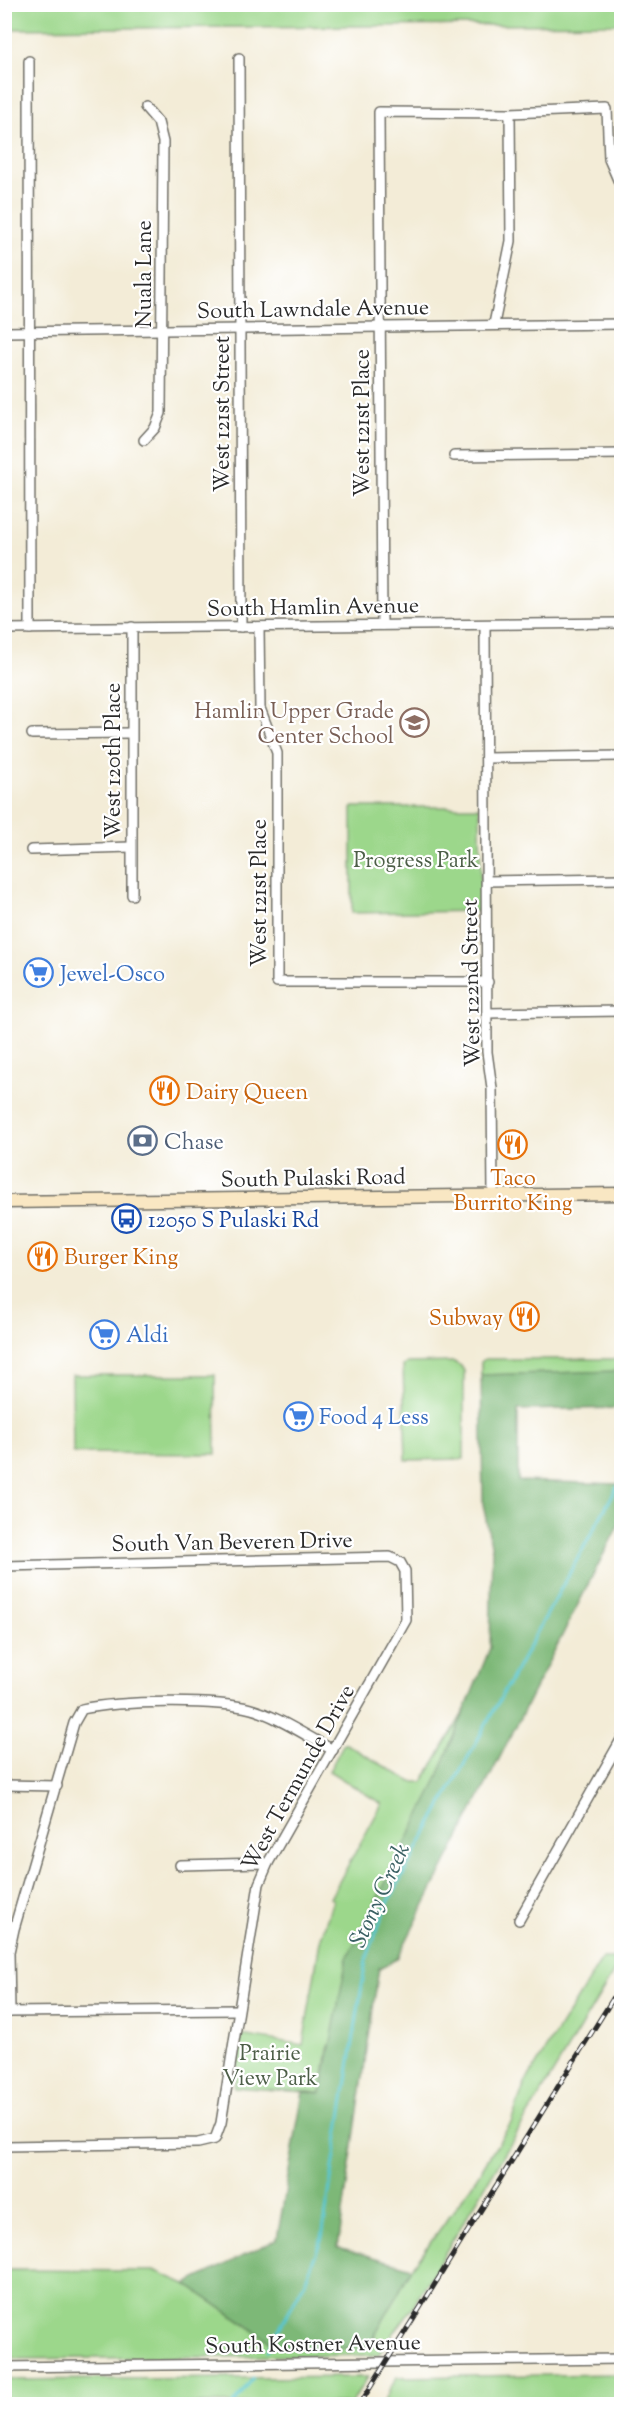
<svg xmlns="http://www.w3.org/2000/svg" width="626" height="2409" font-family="'Sorts Mill Goudy',serif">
<rect width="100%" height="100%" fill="#fff"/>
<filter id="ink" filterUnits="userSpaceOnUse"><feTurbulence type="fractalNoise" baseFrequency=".0167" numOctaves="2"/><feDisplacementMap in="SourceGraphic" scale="12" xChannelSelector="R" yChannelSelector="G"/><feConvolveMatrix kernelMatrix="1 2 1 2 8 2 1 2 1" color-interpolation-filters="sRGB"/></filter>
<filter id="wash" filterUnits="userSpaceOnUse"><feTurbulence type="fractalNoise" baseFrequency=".008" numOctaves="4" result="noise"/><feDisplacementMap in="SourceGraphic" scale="24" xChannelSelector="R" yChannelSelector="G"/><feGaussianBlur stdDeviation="1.35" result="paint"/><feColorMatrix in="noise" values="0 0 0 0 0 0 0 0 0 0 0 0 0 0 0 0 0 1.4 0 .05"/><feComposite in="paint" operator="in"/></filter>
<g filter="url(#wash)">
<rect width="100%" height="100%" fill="#f3ecd7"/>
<g fill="#9cd78b" stroke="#64815b" stroke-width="1.5">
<polygon points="621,4 621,24 4,29 5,4"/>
<polygon points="352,807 480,807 481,911 352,913"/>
<polygon points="485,1359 621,1359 621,1371 481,1375 481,1362"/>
<polygon points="454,1362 461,1366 464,1371 464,1459 406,1460 403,1366 407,1363"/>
<polygon points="72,1375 215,1375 216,1454 73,1453"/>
<polygon points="466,1708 328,2049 321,2093 234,2087 241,2035 303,2045 320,1941 333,1900 330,1898 382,1804 329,1771 344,1743 412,1782 423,1782"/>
<polygon points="621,1918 621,1960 412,2308 378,2355 5,2359 4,2270 156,2271 186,2284 280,2348 368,2348 412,2268 471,2186 511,2123 525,2083 602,1959 621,1959"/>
<polygon points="621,2374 621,2404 382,2404 397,2377"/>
<polygon points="368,2377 351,2404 5,2404 5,2380"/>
</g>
<polygon fill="#7db877" stroke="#547251" stroke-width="1.5" points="621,1371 621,1408 518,1410 518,1481 621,1484 621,1520 397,1959 379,1968 338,2247 412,2268 368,2348 280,2348 186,2284 277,2239 303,2092 321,2093 347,1958 432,1791 490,1648 492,1550 483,1504 481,1375"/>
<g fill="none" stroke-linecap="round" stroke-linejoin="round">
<g stroke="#59c6cf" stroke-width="3">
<polyline points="267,2351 305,2282 322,2237 366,1960 386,1906 617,1487"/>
<polyline points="234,2404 253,2378"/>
</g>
</g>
</g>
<g filter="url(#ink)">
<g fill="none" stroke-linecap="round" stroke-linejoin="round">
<defs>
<g id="street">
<polyline points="239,58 241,627"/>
<polyline points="29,61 30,629"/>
<polyline points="494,324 511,241 510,113"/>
<polyline points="4,332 622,324"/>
<polyline points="144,440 155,428 161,413 163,142 158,122 145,107"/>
<polyline points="454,456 622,454"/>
<polyline points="382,625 379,112 510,113 607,109 609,159 622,189"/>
<polyline points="485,625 487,1052 492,1088 493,1196"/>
<polyline points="259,627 260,708 277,753 277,982 488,982"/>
<polyline points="4,629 622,623"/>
<polyline points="32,734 131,733"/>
<polyline points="486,758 622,756"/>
<polyline points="31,850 131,847"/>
<polyline points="487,881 622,879"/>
<polyline points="132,895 132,627"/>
<polyline points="488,1013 622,1011"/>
<polyline points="4,1566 390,1557 400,1562 405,1571 406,1620 268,1863 259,1884 221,2123 215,2139 198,2143 4,2146"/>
<polyline points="4,1785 57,1786"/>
<polyline points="180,1865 268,1863"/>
<polyline points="519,1920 622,1738"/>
<polyline points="6,2012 238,2010"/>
<path d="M10,2012L9,1952L14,1929L74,1723L82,1709C119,1701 215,1699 251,1709C275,1715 310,1738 333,1750"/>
<polyline points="4,2367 622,2359"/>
</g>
<polyline id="secondary" points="4,1202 622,1194"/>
</defs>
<use href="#street" stroke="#716f67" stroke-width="12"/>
<use href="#secondary" stroke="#716f67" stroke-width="15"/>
<use href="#street" stroke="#fff" stroke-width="9"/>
<use href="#secondary" stroke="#f9e7c3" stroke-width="12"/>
<defs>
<polyline id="rail" points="360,2404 622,1984"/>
</defs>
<use href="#rail" stroke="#2b2b2b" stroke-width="5"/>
<use href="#rail" stroke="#fff" stroke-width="3" stroke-dasharray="9" stroke-linecap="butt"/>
</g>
</g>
<defs>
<symbol id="school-ring" viewBox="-11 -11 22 22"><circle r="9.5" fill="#fff" stroke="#8d6e63" stroke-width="1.5"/><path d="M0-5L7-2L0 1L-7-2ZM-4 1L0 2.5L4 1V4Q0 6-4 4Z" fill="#8d6e63"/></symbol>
<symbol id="supermarket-ring" viewBox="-11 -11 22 22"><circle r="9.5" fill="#fff" stroke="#3f7fe0" stroke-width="1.5"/><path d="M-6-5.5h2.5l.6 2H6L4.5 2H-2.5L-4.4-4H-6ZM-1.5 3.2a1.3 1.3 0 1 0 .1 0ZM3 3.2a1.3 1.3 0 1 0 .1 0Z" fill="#3f7fe0"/></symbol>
<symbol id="restaurant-ring" viewBox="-11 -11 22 22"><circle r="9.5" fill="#fff" stroke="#e8710a" stroke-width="1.5"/><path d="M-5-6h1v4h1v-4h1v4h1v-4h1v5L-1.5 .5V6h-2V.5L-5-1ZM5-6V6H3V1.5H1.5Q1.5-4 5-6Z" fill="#e8710a"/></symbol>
<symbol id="bank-ring" viewBox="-11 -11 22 22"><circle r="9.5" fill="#fff" stroke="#5c6f8a" stroke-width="1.5"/><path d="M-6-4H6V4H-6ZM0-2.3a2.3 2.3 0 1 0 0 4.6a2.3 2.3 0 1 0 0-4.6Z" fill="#5c6f8a"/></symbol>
<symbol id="bus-ring" viewBox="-11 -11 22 22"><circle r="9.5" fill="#fff" stroke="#1a4fb4" stroke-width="1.5"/><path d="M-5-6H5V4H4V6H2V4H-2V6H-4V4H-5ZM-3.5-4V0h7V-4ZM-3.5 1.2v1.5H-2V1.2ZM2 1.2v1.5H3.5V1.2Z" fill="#1a4fb4"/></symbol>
</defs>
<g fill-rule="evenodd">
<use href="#school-ring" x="398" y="706" width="33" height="33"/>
<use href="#supermarket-ring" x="22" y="956" width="33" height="33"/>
<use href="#restaurant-ring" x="148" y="1074" width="33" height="33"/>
<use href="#bank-ring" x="126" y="1124" width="33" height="33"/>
<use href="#restaurant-ring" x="496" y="1128" width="33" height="33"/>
<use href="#bus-ring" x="110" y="1202" width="33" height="33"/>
<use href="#restaurant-ring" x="26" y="1240" width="33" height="33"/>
<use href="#restaurant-ring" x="508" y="1300" width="33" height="33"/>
<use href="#supermarket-ring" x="88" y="1318" width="33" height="33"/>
<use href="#supermarket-ring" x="282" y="1400" width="33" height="33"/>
</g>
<g text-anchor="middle" stroke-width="4.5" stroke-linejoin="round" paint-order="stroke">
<g font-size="22" fill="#2b2b2b" stroke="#fff">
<text transform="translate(143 274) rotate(-90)" y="8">Nuala Lane</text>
<text transform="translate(313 308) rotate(-1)" y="8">South Lawndale Avenue</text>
<text transform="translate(221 414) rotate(-90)" y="8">West 121st Street</text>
<text transform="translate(361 423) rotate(-90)" y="8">West 121st Place</text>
<text transform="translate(313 606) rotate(-1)" y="8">South Hamlin Avenue</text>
<text transform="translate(112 761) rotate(-90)" y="8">West 120th Place</text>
<text transform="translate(258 893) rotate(-90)" y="8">West 121st Place</text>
<text transform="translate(470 983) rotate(-91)" y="8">West 122nd Street</text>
<text transform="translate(313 1177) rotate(-1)" y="8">South Pulaski Road</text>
<text transform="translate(232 1541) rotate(-1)" y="8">South Van Beveren Drive</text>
<text transform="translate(297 1777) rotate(-61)" y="8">West Termunde Drive</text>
<text transform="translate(313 2343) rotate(-1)" y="8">South Kostner Avenue</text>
</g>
<g font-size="22" fill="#785e54" stroke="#fff" text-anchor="end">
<text x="394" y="718">Hamlin Upper Grade<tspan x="394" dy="25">Center School</tspan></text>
</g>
<g font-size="22" fill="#4d5f48" stroke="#fff">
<text x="416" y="867">Progress Park</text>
<text x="270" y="2060">Prairie<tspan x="270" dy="25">View Park</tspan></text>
</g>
<g font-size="22" fill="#366cbe" stroke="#fff" text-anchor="start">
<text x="60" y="981">Jewel-Osco</text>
<text x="126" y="1342">Aldi</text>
<text x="319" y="1424">Food 4 Less</text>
</g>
<g font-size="22" fill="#c56008" stroke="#fff" text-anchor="start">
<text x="186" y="1099">Dairy Queen</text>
<text x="513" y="1185" text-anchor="middle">Taco<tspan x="513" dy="25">Burrito King</tspan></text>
<text x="64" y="1264">Burger King</text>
<text x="503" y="1325" text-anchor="end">Subway</text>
</g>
<g font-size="22" fill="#4e5e75" stroke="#fff" text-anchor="start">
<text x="164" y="1149">Chase</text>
</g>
<g font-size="22" fill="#164399" stroke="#fff" text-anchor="start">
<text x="148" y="1227">12050 S Pulaski Rd</text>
</g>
<g font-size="24" font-style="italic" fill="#3b6164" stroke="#fff">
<text transform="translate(379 1895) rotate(-65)" y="8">Stony Creek</text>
</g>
</g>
<rect width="626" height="2409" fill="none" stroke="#fff" stroke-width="24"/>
</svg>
